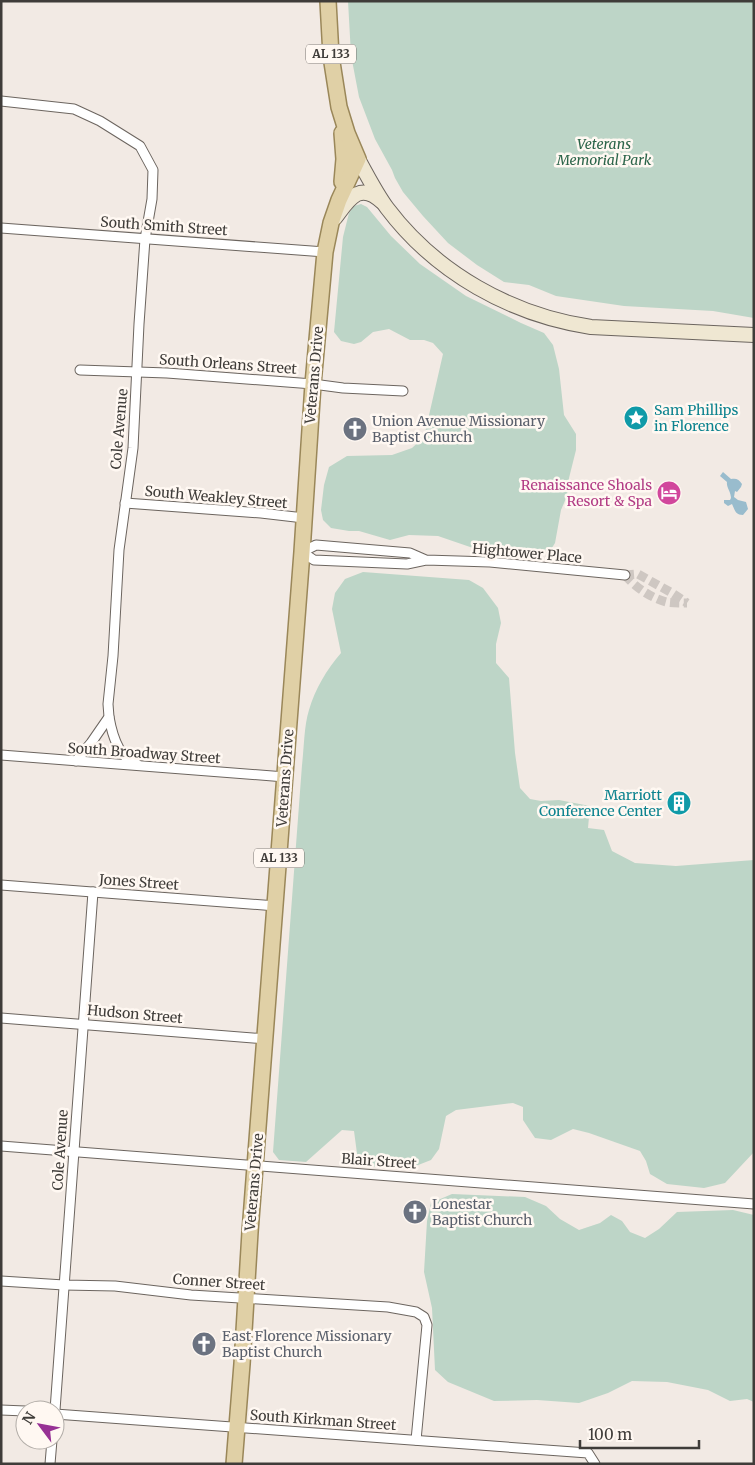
<svg xmlns="http://www.w3.org/2000/svg" width="755" height="1465" font-family="Merriweather,serif">
<rect width="100%" height="100%" fill="#f2eae4"/>
<g fill="#bdd5c7">
<polygon points="348,1 754,1 754,318 713,311 624,306 556,296 529,285 504,282 477,265 448,243 423,216 403,192 395,178 392,170 375,139 359,97 351,55"/>
<polygon points="361,204 367,207 391,236 420,264 466,296 521,323 544,333 553,345 559,369 564,415 576,434 576,450 569,478 567,496 561,510 555,543 550,551 540,554 505,552 473,548 438,536 409,535 390,540 359,531 349,531 331,528 323,520 321,510 324,485 329,467 347,456 392,455 412,448 424,437 443,354 433,343 424,340 410,340 389,329 373,332 361,342 354,344 341,341 334,332 343,237 349,213 354,206"/>
<path d="M363,572L469,580L483,588L498,608L501,623L496,644V663L509,678L515,753L520,788L530,799L541,801L559,800L590,806L588,828L604,830L612,851L635,863L676,866L754,860V1152L725,1183L704,1188L667,1184L650,1174L646,1161L640,1151L589,1133L573,1129L551,1140L535,1138L523,1120V1107L513,1103L456,1110L446,1116L439,1149L431,1160L408,1169L367,1166L358,1161L354,1131L342,1130L306,1162L279,1160L273,1152L302,765C304,750 304,725 309,710C315,689 327,669 341,653L332,609L335,593L345,579Z"/>
<polygon points="452,1194 525,1197 546,1206 560,1219 579,1230 600,1223 611,1215 622,1221 630,1232 645,1238 659,1229 677,1212 733,1210 754,1215 754,1402 747,1399 730,1401 708,1390 667,1382 632,1381 608,1393 579,1403 537,1400 494,1401 448,1382 435,1370 432,1308 424,1272 427,1221 431,1203"/>
</g>
<path fill="#99bccd" d="M723,472L731,479C736,478 739,479 742,484L741,487L737,492L735,491L734,497L738,500L746,502L748,509L743,515C735,515 735,510 732,504L728,506L724,503V500H730L731,498C731,492 726,487 727,482L720,476Z"/>
<g fill="none" stroke-linecap="round" stroke-linejoin="round">
<g stroke="#cec7c2" stroke-width="9" stroke-dasharray="9 4.5" stroke-linecap="butt">
<path d="M625,575C635,587 651,598 666,602C672,603 680,603 687,603"/>
<polyline points="625,575 638,574 672,593 687,603"/>
</g>
<defs>
<g id="minor">
<polyline points="1,101 74,109 100,121 140,146 153,170 152,199 145,239 139,324 133,448 119,550 113,656 108,704 109,717 91,743 76,761"/>
<polyline points="1,228 325,252"/>
<polyline points="80,370 167,373 313,384 343,388 403,391"/>
<polyline points="125,503 261,513 304,518"/>
<polyline points="426,560 410,553 316,545 302,552 314,560 407,564 426,560 490,562 625,575"/>
<path d="M109,717C112,734 119,759 137,764"/>
<polyline points="1,755 285,777"/>
<polyline points="1,885 276,906"/>
<polyline points="1,1018 266,1039"/>
<polyline points="1,1146 754,1204"/>
<polyline points="1,1281 64,1285 115,1286 191,1295 388,1307 416,1312 424,1317 427,1325 416,1440"/>
<polyline points="1,1410 25,1411"/>
<polyline points="55,1410 93,892"/>
<polyline points="55,1414 588,1453 595,1464"/>
<polyline points="50,1464 52,1440"/>
</g>
<g id="secondary">
<path d="M358,159C367,175 376,193 387,208C436,273 511,315 591,327L754,335"/>
<path d="M335,218C348,201 359,180 382,202"/>
</g>
<g id="primary">
<polyline points="342,182 344,159 342,133"/>
<polyline points="234,1464 242,1364 250,1232 302,552 313,384 325,252 331,223 339,200 358,159 347,133 339,107 331,56 328,1"/>
</g>
</defs>
<use href="#minor" stroke="#6c655f" stroke-width="11"/>
<use href="#secondary" stroke="#6c655f" stroke-width="16"/>
<use href="#primary" stroke="#9a8759" stroke-width="18"/>
<use href="#minor" stroke="#fff" stroke-width="9"/>
<use href="#secondary" stroke="#efe7d2" stroke-width="14"/>
<use href="#primary" stroke="#e0d0a6" stroke-width="15"/>
</g>
<defs>
<symbol id="sight-disc" viewBox="-11 -11 22 22"><circle r="9.5" fill="#0f9aa8" stroke="#fff8f2"/><path d="M0-6L1.8-2.2L6-1.7L2.9 1.2L3.7 5.4L0 3.3L-3.7 5.4L-2.9 1.2L-6-1.7L-1.8-2.2Z" fill="#fff"/></symbol>
<symbol id="church-disc" viewBox="-11 -11 22 22"><circle r="9.5" fill="#6b7280" stroke="#fff8f2"/><path d="M-1.2-6h2.4v3.5h3.3v2.4h-3.3V6h-2.4V-.1h-3.3v-2.4h3.3Z" fill="#fff"/></symbol>
<symbol id="hotel-disc" viewBox="-11 -11 22 22"><circle r="9.5" fill="#d1479c" stroke="#fff8f2"/><path d="M-6-4.5h1.5V1H6V5H4.5V3h-9V5H-6ZM-4 0a1.8 1.8 0 1 1 3.6 0ZM.5 0V-2.5h3Q6-2.5 6 0Z" fill="#fff"/></symbol>
<symbol id="building-disc" viewBox="-11 -11 22 22"><circle r="9.5" fill="#0f9aa8" stroke="#fff8f2"/><path d="M-4-6H4V6H1V3H-1V6H-4ZM-2.5-4.3h1.7v1.8h-1.7ZM.8-4.3h1.7v1.8H.8ZM-2.5-1h1.7V.8h-1.7ZM.8-1h1.7V.8H.8Z" fill="#fff"/></symbol>
</defs>
<g fill-rule="evenodd">
<use href="#sight-disc" x="622" y="404" width="28" height="28"/>
<use href="#church-disc" x="341" y="415" width="28" height="28"/>
<use href="#hotel-disc" x="655" y="479" width="28" height="28"/>
<use href="#building-disc" x="665" y="789" width="28" height="28"/>
<use href="#church-disc" x="401" y="1198" width="28" height="28"/>
<use href="#church-disc" x="190" y="1330" width="28" height="28"/>
</g>
<g text-anchor="middle" stroke-width="5" stroke-linejoin="round" paint-order="stroke">
<g fill="#fff8f2" stroke="#797470" stroke-width="1">
<rect x="306" y="44.5" width="50" height="19" rx="4"/>
<rect x="254" y="848.5" width="50" height="19" rx="4"/>
</g>
<g font-size="12" font-weight="bold" fill="#3f3c39">
<text x="331" y="58">AL 133</text>
<text x="279" y="862">AL 133</text>
</g>
<g font-size="14" font-style="italic" fill="#2b6449" stroke="#fff8f2">
<text x="604" y="149">Veterans<tspan x="604" dy="16">Memorial Park</tspan></text>
</g>
<g font-size="14" fill="#3f3c39" stroke="#fff8f2">
<text transform="translate(164 226) rotate(4)" y="5">South Smith Street</text>
<text transform="translate(228 364) rotate(4)" y="5">South Orleans Street</text>
<text transform="translate(314 375) rotate(-85)" y="5">Veterans Drive</text>
<text transform="translate(119 429) rotate(-85)" y="5">Cole Avenue</text>
<text transform="translate(216 497) rotate(5)" y="5">South Weakley Street</text>
<text transform="translate(527 553) rotate(5)" y="5">Hightower Place</text>
<text transform="translate(144 753) rotate(4)" y="5">South Broadway Street</text>
<text transform="translate(285 778) rotate(-86)" y="5">Veterans Drive</text>
<text transform="translate(139 882) rotate(4)" y="5">Jones Street</text>
<text transform="translate(135 1014) rotate(5)" y="5">Hudson Street</text>
<text transform="translate(60 1150) rotate(-86)" y="5">Cole Avenue</text>
<text transform="translate(379 1161) rotate(4)" y="5">Blair Street</text>
<text transform="translate(254 1182) rotate(-85)" y="5">Veterans Drive</text>
<text transform="translate(219 1282) rotate(4)" y="5">Conner Street</text>
<text transform="translate(323 1420) rotate(4)" y="5">South Kirkman Street</text>
</g>
<g font-size="14" fill="#0d838f" stroke="#fff8f2" text-anchor="start">
<text x="654" y="415">Sam Phillips<tspan x="654" dy="16">in Florence</tspan></text>
<text x="662" y="800" text-anchor="end">Marriott<tspan x="662" dy="16">Conference Center</tspan></text>
</g>
<g font-size="14" fill="#5b616d" stroke="#fff8f2" text-anchor="start">
<text x="372" y="426">Union Avenue Missionary<tspan x="372" dy="16">Baptist Church</tspan></text>
<text x="432" y="1209">Lonestar<tspan x="432" dy="16">Baptist Church</tspan></text>
<text x="222" y="1341">East Florence Missionary<tspan x="222" dy="16">Baptist Church</tspan></text>
</g>
<g font-size="14" fill="#b23c85" stroke="#fff8f2" text-anchor="end">
<text x="652" y="490">Renaissance Shoals<tspan x="652" dy="16">Resort &amp; Spa</tspan></text>
</g>
</g>
<rect width="755" height="1465" fill="none" stroke="#3f3c39" stroke-width="5"/>
<g transform="translate(40 1425) rotate(302)"><circle r="24" fill="#fff8f2" stroke="#b2ada8"/>
<path d="M0-4L9 19L0 12L-9 19Z" fill="#973195"/>
<text y="-8" font-size="14" font-weight="bold" text-anchor="middle" fill="#3f3c39">N</text>
</g>
<path d="M580 1440v8h119v-8" fill="none" stroke="#3f3c39" stroke-width="2.5"/>
<text x="588" y="1440" font-size="15" fill="#3f3c39" stroke="#fff8f2" stroke-width="4" paint-order="stroke">100 m</text>
</svg>
